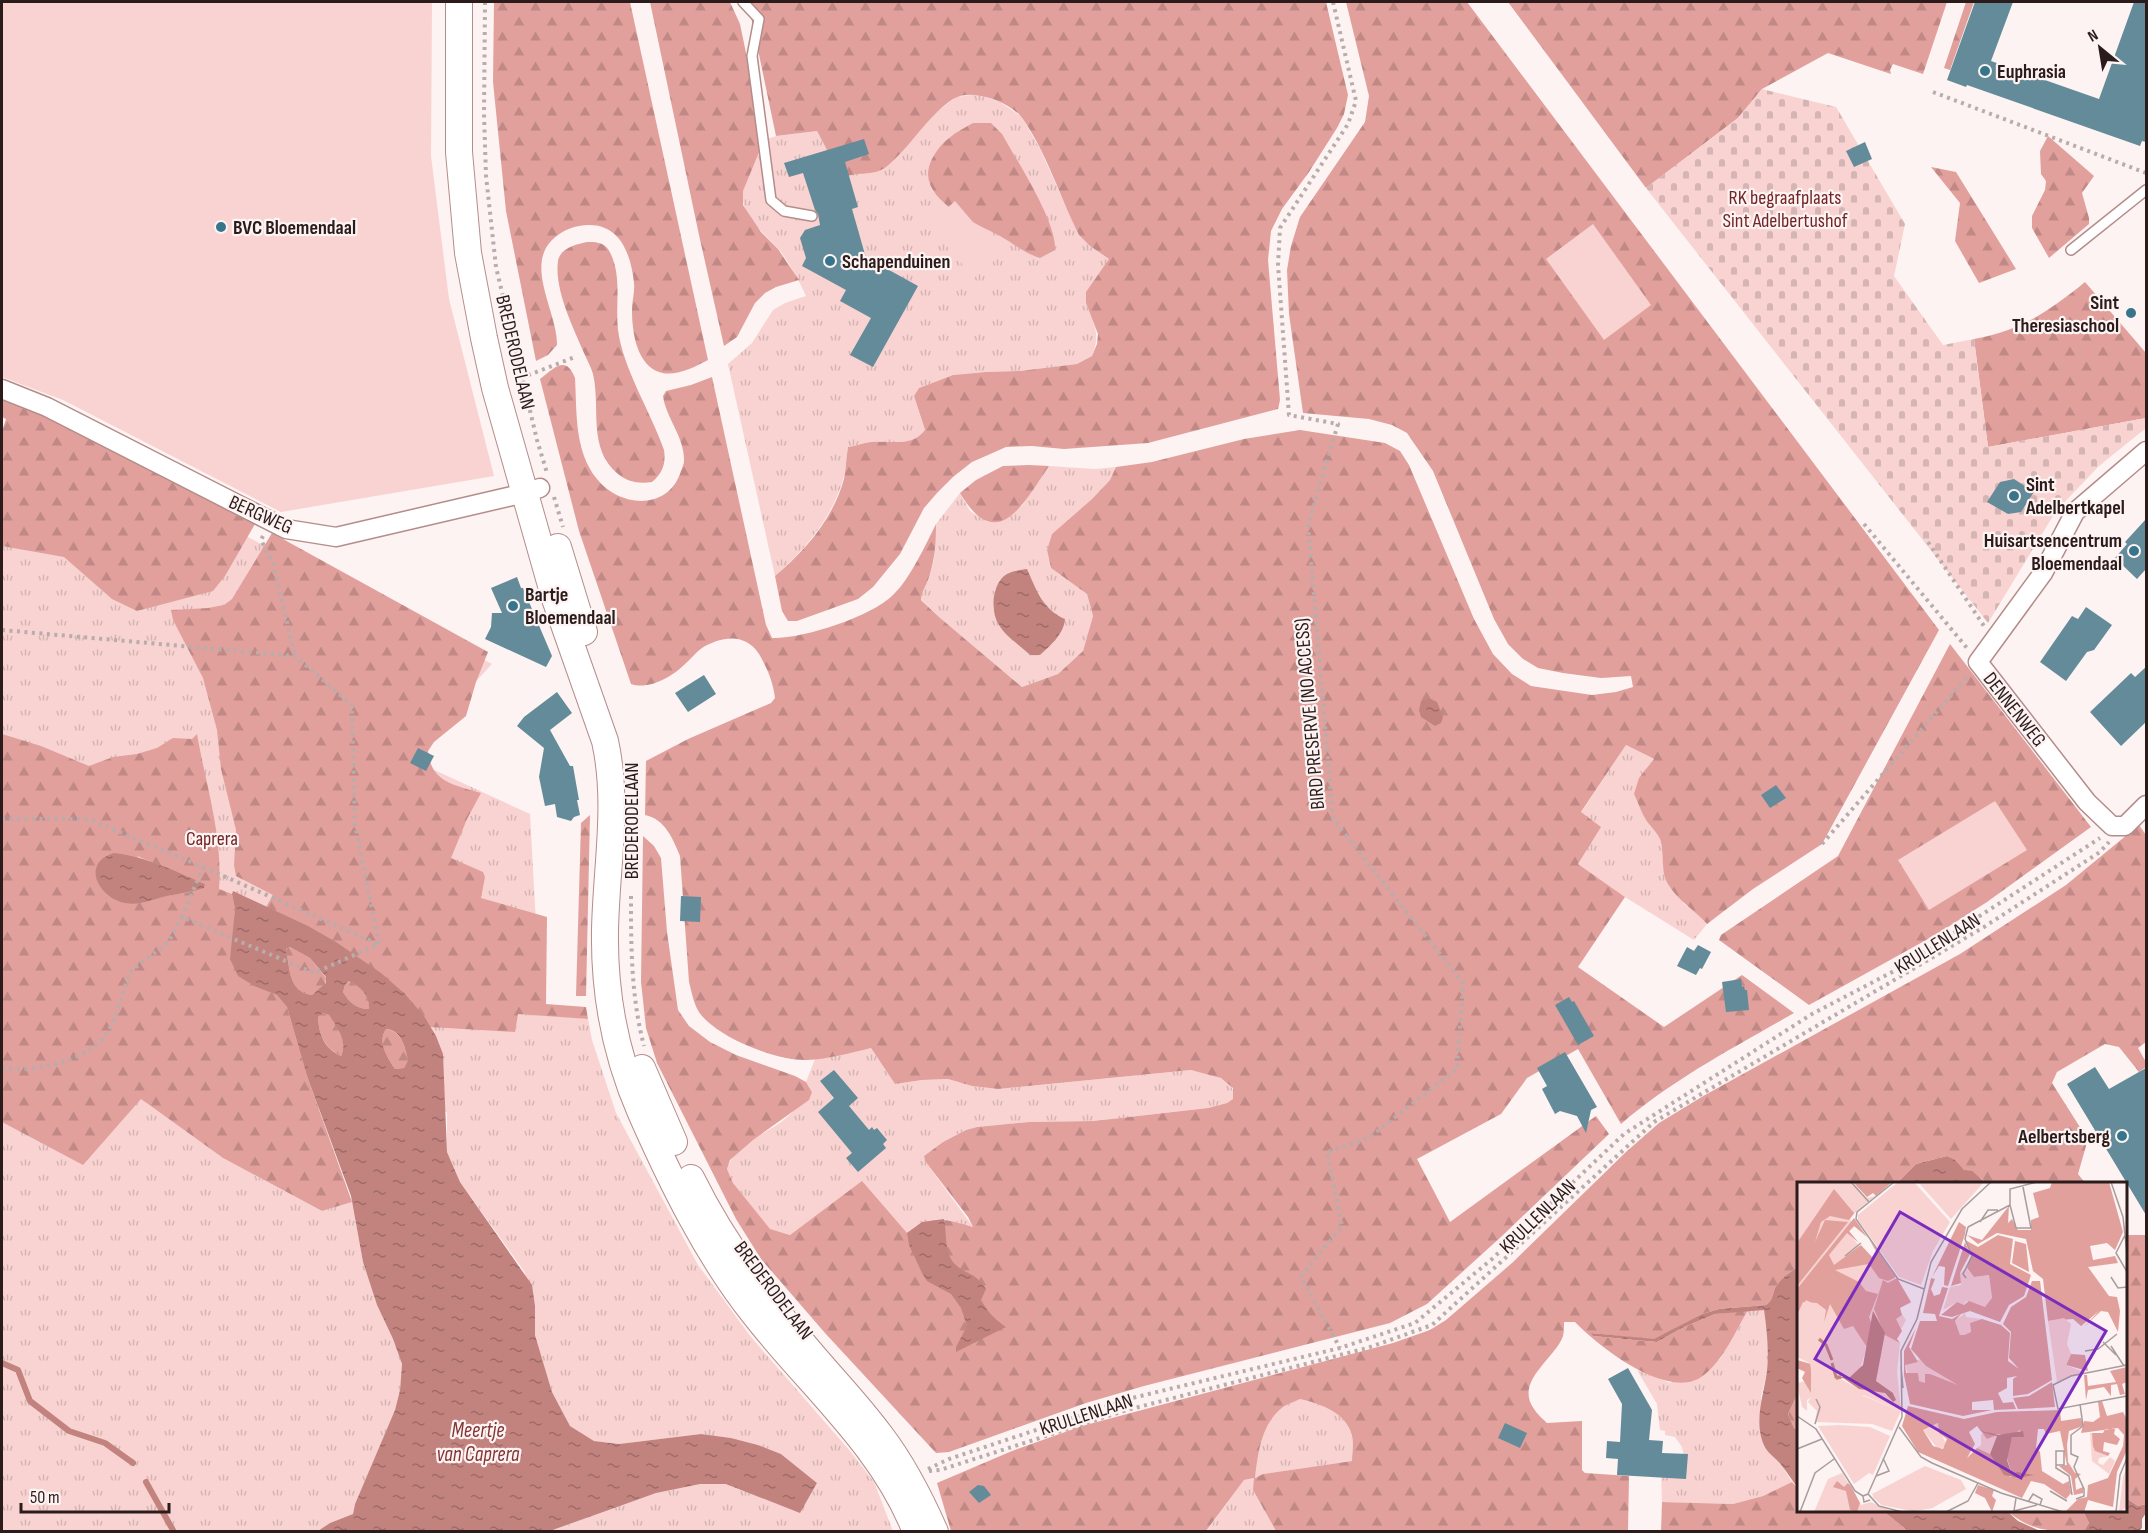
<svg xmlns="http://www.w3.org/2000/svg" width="2148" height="1533" font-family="'Sofia Sans Condensed',sans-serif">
<defs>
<pattern id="grass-tufts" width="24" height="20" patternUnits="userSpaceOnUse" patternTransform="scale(1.5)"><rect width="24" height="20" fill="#f8d3d1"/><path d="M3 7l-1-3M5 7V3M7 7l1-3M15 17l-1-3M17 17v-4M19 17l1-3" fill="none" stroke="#d5b5b3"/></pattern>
<pattern id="forest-firs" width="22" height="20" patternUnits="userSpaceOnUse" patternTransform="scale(1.5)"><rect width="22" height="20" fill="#e1a09c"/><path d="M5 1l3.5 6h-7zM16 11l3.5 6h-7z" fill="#c18986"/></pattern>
<pattern id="cemetery-stones" width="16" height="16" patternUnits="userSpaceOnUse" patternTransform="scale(1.5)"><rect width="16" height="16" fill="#f8d3d1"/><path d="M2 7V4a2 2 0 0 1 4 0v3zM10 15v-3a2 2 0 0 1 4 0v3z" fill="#d5b5b3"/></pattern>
<pattern id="water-ripples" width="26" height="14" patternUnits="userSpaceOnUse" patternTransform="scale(1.5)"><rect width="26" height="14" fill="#c2837f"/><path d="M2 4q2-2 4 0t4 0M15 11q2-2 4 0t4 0" fill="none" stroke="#9e6a67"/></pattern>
</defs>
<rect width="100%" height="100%" fill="#fcf3f2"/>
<g fill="url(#grass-tufts)" fill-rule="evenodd">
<path d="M978,94L1000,102L1022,117L1040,149L1079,235L1090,246L1109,259L1086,303C1094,324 1101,334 1092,356L1077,364L1020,371L986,372L953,375L919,388L914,396L925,431C912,448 889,440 871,442C863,443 856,446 848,447C846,458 846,470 843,480C831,519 805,550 775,576L728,364L752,343L773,310L785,303L806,296C799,280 791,266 781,252C767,234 739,217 743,191C745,174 756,156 764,140L776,136L817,131L827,150L849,174L870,173L902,151L934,114L956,97ZM930,188L1002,237L946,205Z"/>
<path d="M15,416L492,664L406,757L530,814L541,1015L588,1019L592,1040L616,1113L698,1265L751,1337L850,1451L874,1482L893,1531H550C594,1517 683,1474 727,1484C748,1489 778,1504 800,1512L817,1483L781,1454L758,1445L731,1438L701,1434L619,1444L594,1441L570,1426L552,1392L535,1335V1306L524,1271L460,1182L447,1152V1112L145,1102L223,1158L322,1211L352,1202L363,1262L377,1305L393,1339L402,1364L400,1390L395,1410L355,1504L353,1514L330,1523L318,1532L2,1531V450Z"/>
<path d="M1049,466L1095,469L1116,467L1110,480L1092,499L1052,534L1047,550L1051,568L1087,594L1093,616L1083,651L1058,674L1022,687L939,617L921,599V593L928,581L934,560L936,524L960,493L970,511L988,522L1022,506ZM995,589L1038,592L1046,606L1053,614L1030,655L999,625L993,609Z"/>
<polygon points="1626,745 1655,760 1639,778 1645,818 1659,836 1663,849 1663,867 1684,904 1698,914 1707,924 1694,940 1625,897 1578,864 1600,828 1581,813"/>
<path d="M871,1048L895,1084L922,1080L948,1079L972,1086L998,1089L1191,1070C1206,1073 1238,1077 1233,1099L1227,1103L1208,1108L1094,1121L1029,1122L977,1127L966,1130L943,1142L924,1156L925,1161L973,1227C944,1219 933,1213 907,1233L817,1215L790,1235L769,1229L733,1183L727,1169C735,1145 766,1134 785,1119C794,1111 803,1101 812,1092L806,1082L815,1059Z"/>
<polygon points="1748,1310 1764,1310 1769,1343 1767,1373 1761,1397 1766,1448 1782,1466 1792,1482 1763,1496 1733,1504 1662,1502 1661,1470 1684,1456 1682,1447 1675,1437 1665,1435 1665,1431 1660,1430 1657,1404 1637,1370 1670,1383 1720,1359"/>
<path d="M1300,1399C1321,1404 1347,1413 1352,1436C1354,1444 1352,1453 1352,1461L1263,1474L1255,1478L1253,1490L1276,1531L1206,1532L1244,1480L1255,1478C1258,1453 1261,1424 1283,1407C1287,1404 1295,1402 1300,1399Z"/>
</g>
<g fill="url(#forest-firs)" fill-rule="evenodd">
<path d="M494,2H630L708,360C691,369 666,382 649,366C635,353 632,328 632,310C632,301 635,292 634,283C631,255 621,225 589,225C576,225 562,230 552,240C525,267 558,314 557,345L548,355L536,361L506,211L493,82Z"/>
<polygon points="650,2 730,2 740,24 764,140 743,191 743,205 761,232 778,249 799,280 776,287 765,293 755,303 737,337 724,346 699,235"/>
<path d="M745,2H1326L1348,95L1344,114L1337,128L1309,172L1282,209L1271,231L1268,260L1280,400L1278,409L1148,443L1064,449L1032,446L1006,447L988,455L972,462L953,477L937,493L924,508L900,554L873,587L858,599L797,621H788L782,611L775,576C805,551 833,519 844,479C846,469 846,458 848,447C856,446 863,443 871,442C889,440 912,448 925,430L914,396L919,388L953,375L986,372L1020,371L1077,364L1092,356L1097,344L1098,334L1086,303V292L1109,259L1090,246L1079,235C1060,197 1047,154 1023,119C1011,102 972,87 953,99C926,117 911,147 886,167C873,177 855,171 842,178L814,157L827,150L817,131L776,136L752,21Z"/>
<path d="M1346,2H1467L1939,630L1822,844L1753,889L1707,924C1695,910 1678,901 1668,884C1660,871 1665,853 1660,839C1657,832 1650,826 1646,820C1641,812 1638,802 1634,794L1639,778L1654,759L1626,745L1581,812L1601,827L1578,864L1625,897L1578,967L1664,1027L1742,975L1794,1013C1735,1047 1673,1079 1621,1124L1578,1049L1527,1078L1501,1114L1417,1159L1450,1222L1596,1116L1609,1134L1502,1236L1427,1304L1390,1323L1144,1386L1086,1403L949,1452L936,1453L825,1333L761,1259L736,1219L657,1063L646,1028L641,982L643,836L654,846L661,858L667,932L678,1010L689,1026L710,1042L736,1055L795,1076L806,1082L812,1092L809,1100L753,1140L730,1160L727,1169L733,1183L770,1229L790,1235L862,1181L907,1233C933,1214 944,1219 973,1227L968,1217L925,1161L924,1156L943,1142L966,1130L977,1127L1029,1122L1094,1121L1208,1108L1227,1103L1233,1099V1088L1221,1078L1191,1070L998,1089L972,1086L948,1079L922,1080L895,1084L871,1048C850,1053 829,1059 807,1060C777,1061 722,1039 702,1016C694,1007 692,993 689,982L680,856C673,839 665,819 645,815L646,761L688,739L771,703L775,698C773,681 767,668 759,654C745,633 722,636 702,648C696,652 691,659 685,664C672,677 649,690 631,684L579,531L540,379C555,367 566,355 575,378C577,412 574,451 597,479C619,507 666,511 680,474C681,470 684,465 684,461C685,438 666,418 663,396L666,391L691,385L712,377L766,625L772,638C802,639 871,617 893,595C910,579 925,546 936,524C936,543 935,559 929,577C927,585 921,591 921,600L939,617L1022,687L1058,674L1083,651L1093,616L1087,594L1051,568L1047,550L1052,534L1092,499L1110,480L1116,467L1152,462L1244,439L1300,430L1385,443L1400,451L1409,465L1474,619L1493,654L1512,674L1531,686L1592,695L1616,692L1633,687L1631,676L1601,678L1563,673L1538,668L1523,659L1508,644L1494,619L1433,471L1407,433L1392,425L1369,419L1303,413L1289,314L1287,270L1291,246L1300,217L1365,122L1369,96Z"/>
<polygon points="1508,2 1947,2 1923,74 1893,64 1890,70 1891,74 1828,53 1762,89 1738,118 1646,188"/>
<polygon points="1966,2 1974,2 1950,70 1944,68"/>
<path d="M973,123H991L1002,134C1017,161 1057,222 1055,250L1040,258C1025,253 1014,244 1000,236C974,222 912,198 932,159C941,141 956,132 973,123Z"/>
<polygon points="2048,136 2094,176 2082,193 2089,218 2089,224 2049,258 2032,228 2032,216 2045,190 2046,181 2041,174 2040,151"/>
<polygon points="1931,167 1956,172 2016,269 1979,283 1955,241 1960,203"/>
<path d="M587,242C595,242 603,242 608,249C623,273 615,303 618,330C623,369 651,412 664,450C666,463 663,473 652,482C639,484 628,482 618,474C587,448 601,409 593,374C591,367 587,360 584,353C573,327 554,289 558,261C560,248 577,244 587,242Z"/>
<path d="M2085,282L2146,353V418L1988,447L1974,339C2022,330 2048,312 2085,282Z"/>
<polygon points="2,397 64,424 255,524 225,576 213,591 137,611 112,599 64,557 2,546 2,431 6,419 2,417"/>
<path d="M1029,465L1049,466C1024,503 997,556 960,493L976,480L1003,466Z"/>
<path d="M272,533L488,652L476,682L466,716L434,742L428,751C431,783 455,785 481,793L467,819L451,858L483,872L485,877L481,898L547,917L546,1004L586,1007L588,1019L518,1014L515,1032L430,1027C423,1015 413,1005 403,995C364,956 317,930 266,907L273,895L236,876L234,865L236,830L221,769L217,730L203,678L173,620L171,610L208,608L224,605L232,599Z"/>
<polygon points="1950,644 2091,827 1987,902 1937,934 1809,1005 1719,940 1721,935 1838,856"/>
<path d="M2,734L41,746L89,766L113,757L137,754L157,748L173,738L192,739L197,734C206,786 223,836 219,889L232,894L235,909L234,927L256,987L278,995L287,1007L307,1076L352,1202L322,1211L223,1158L141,1099L83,1165L2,1122ZM137,856L205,884L190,892L166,896Z"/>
<polygon points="590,815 586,996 576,996 581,823"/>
<path d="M2139,825L2146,835V1042L2138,1048L2146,1062V1067L2139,1072L2119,1047L2105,1044L2057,1072L2052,1083L2083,1132L2086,1146L2078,1174L2085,1183H1986C1980,1175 1972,1176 1964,1170C1957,1165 1954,1160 1947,1156L1916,1164L1897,1183L1798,1184V1267C1791,1271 1780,1280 1775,1288C1772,1295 1773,1300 1766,1305L1719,1309L1702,1314L1654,1340L1592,1333L1593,1336L1657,1342L1682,1328L1715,1314L1748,1310C1735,1332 1724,1359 1704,1375C1670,1403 1599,1347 1575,1322H1564C1564,1326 1564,1332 1563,1336C1555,1359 1514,1381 1534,1409C1537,1414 1543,1419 1547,1423L1582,1421V1470L1585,1473L1629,1476L1628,1531H1276L1253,1490L1254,1478L1244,1480L1206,1531H951L937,1483L1012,1451L1082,1426L1393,1343L1430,1330L1446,1320L1512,1263L1626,1152L1659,1123L1705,1095L1960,954L2066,885ZM1300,1399C1321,1404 1347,1413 1352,1436C1354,1444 1352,1453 1352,1461L1263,1474L1255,1478C1258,1453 1261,1424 1283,1407C1287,1404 1295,1402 1300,1399Z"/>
<path d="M290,947L310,958L326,978L325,985L312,995C288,992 290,968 286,949Z"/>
<path d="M350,981C361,987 370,996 369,1009C356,1009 349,1002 343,992L345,985Z"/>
<path d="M323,1013L329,1015C338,1027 348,1041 341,1056C324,1047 319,1035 318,1017Z"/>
<path d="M386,1029C401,1031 405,1046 408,1060L404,1068L395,1069C387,1057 377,1042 386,1029Z"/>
<polygon points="2126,1235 2146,1235 2146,1504 2138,1506 2126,1498"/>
<polygon points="1798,1393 1798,1430 1794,1428 1788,1414"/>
<polygon points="1792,1482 1798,1488 1798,1510 1883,1511 1908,1531 1661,1532 1662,1502 1733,1504 1763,1496"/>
<path d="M2007,1511H2083L2089,1523L2084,1531C2049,1531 2035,1533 2007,1511Z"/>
</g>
<polygon fill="url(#cemetery-stones)" points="1762,89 1836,107 1905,224 1894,276 1943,345 1974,339 1988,447 2146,418 2146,428 2099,466 2056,511 1988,623 1646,188 1738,118"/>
<g fill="#f8d3d1">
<polygon points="2,2 432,2 431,156 449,299 494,476 281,512 63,400 2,377"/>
<polygon points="955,201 1001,255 974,278 929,225"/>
<polygon points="1593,224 1651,305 1604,340 1546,259"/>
<polygon points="1995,801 2027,850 1929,910 1898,860"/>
</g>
<g fill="url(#water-ripples)" fill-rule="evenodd">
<path d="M1027,569C1036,589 1043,610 1065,619C1064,634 1050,646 1040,655H1030C1020,645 1006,637 999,625C990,611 992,587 1004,576C1010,571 1020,570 1027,569Z"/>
<polygon points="1429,698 1437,702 1443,717 1441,723 1435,726 1421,717 1419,710 1421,701"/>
<path d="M114,853C148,857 174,871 205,884L204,888C191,892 179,894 167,896C153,899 140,906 125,903C99,898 80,863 114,853Z"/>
<path d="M233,891L308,926L336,942L381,973L405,994L424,1016L436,1036L443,1054L447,1152L460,1182L532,1285L535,1306V1335L552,1392L570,1426L594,1441L619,1444L701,1434L731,1438L758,1445L781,1454L817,1483L800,1513L726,1484H700L656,1493L550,1531H318L330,1523L353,1514L355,1504L395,1410L400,1390L402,1364L393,1339L377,1305L363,1262L351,1196L307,1076L287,1007L277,995L256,987L238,976L230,959L235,909L232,894ZM290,947L310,958L326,977V983L312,995C288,992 290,968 286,949ZM349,981C360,986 370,996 369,1009C356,1009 349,1002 343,992L345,985ZM323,1013L329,1015C337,1027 348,1041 341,1056C324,1048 319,1035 318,1017ZM386,1029C401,1030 405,1046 408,1060L404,1068L395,1069C387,1057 377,1042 386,1029Z"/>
<polygon points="1947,1156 1955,1160 1964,1170 1972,1171 1986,1183 1897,1183 1916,1164"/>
<path d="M944,1219C947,1233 944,1255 956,1265C968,1276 974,1271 986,1289L981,1300C988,1312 994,1319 1006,1327L956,1352V1347L967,1326L961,1308L951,1294L927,1281L922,1273L909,1245L907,1233L922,1222Z"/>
<path d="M1798,1267V1393L1788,1414L1794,1428L1798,1430V1488C1792,1481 1788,1473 1782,1466C1778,1460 1770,1455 1766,1449C1752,1424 1764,1395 1767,1371C1769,1350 1767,1331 1764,1310L1715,1314L1682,1328L1657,1342L1593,1336L1591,1333L1654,1339L1702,1314L1719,1309L1766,1305C1773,1300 1772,1295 1775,1288C1779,1280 1791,1271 1798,1267Z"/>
<polygon points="2126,1498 2138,1506 2146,1504 2146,1513 2142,1519 2142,1528 2139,1531 2084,1531 2089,1523 2083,1511 2126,1510"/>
<polygon points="1883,1511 2007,1511 2018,1521 2040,1531 1908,1531"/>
</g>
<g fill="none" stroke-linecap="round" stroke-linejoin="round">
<g stroke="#c2837f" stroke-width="6">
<polyline points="2,1363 18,1370 30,1401 69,1431 105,1443 133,1463"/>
<polyline points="146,1482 174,1532"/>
</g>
</g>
<g fill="#648b99">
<polygon points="1975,2 2013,2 1991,61 2099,99 2134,2 2146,2 2146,142 2142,141 2140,146 1967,85 1966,87 1947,80"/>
<polygon points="864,139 869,154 845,162 858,207 852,209 868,265 871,260 918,286 873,367 850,355 871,318 840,301 846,290 802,266 806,258 800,238 805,230 820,225 818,214 815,210 803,173 789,177 784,163"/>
<polygon points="1865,142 1872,159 1854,167 1846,151"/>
<polygon points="2014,479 2034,492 2021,512 2008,514 1987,502 2000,482"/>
<polygon points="2146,519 2146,569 2137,579 2115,558 2127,544 2125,542"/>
<polygon points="517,577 521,588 523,588 552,656 546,667 485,639 491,627 492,613 502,613 491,588"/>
<polygon points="2086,607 2112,625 2094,650 2087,652 2066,681 2040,662 2072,616 2078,619"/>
<polygon points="2146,667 2146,722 2121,746 2090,712 2131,673 2135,677"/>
<polygon points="704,675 716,694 688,712 675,693"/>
<polygon points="557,692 572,713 550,730 570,766 573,766 579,800 577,800 580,815 574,817 571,821 557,817 555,804 545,806 539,777 544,748 517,726 524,717"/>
<polygon points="418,748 434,756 426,771 410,763"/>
<polygon points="1776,785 1786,798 1770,808 1761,795"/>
<polygon points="681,896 701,897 700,922 680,921"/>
<polygon points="1698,945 1711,952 1702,969 1700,968 1696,975 1677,966 1687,947 1694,951"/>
<polygon points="1741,979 1742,987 1744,986 1745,990 1747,990 1749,1010 1726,1012 1722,982"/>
<polygon points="1569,997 1572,1002 1574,1001 1594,1036 1578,1045 1555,1005"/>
<polygon points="1565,1052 1597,1107 1591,1110 1586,1133 1577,1116 1560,1111 1555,1114 1542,1089 1547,1086 1537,1068"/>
<polygon points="2095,1067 2109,1089 2146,1068 2146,1215 2067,1084"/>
<polygon points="834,1070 858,1098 849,1106 869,1130 872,1127 874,1130 877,1128 887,1140 883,1144 886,1148 858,1172 846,1158 852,1153 818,1112 834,1098 820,1081"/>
<polygon points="1628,1368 1652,1410 1649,1440 1663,1441 1662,1453 1688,1454 1686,1479 1617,1475 1618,1459 1606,1458 1607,1441 1620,1442 1622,1404 1608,1379"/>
<polygon points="1505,1423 1527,1433 1520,1448 1498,1438"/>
<polygon points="978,1485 984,1486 991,1495 979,1503 969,1492"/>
</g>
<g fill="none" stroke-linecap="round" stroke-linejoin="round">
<defs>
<g id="lane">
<polyline points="743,2 759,19 752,56 771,200 784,211 812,216"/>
<polyline points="2071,250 2146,190"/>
</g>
<g id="street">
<polyline points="2,389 47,407 286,529 336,537 512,496 540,488"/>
<polyline points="2146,451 2075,512 2043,573 1978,662 2087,802 2112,826 2125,826 2146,805"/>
</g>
<g id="secondary">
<path d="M459,2V152L468,253L484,338L495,388L554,596L605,741C619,804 606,868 605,931C604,995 615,1054 641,1113C671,1181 707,1255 754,1314C809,1385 883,1446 916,1532"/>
<polyline points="558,547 584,632"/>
<polyline points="642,1068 674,1142"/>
<path d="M691,1178C720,1237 759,1291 801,1341C827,1373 857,1403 881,1436C903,1465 920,1498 935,1532"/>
</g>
</defs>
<use href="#lane" stroke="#b48d8a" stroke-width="12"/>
<use href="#street" stroke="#b48d8a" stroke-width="21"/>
<use href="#secondary" stroke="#b48d8a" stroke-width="28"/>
<g stroke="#b8adac" stroke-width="4" stroke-dasharray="3 4.5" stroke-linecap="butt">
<polyline points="485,2 484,114 486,176 496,267 537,440 547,473"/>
<polyline points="1333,2 1356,101 1348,124 1280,228 1278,265 1289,415 1338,424 1308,525 1333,819 1463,983 1457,1069 1367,1139 1327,1152 1342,1226 1301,1277 1340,1348"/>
<polyline points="1933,92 2146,173"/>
<polyline points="521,378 575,357"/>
<polyline points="554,497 563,527"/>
<polyline points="1864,524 1967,648"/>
<polyline points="263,536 261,540 273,563 295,656"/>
<polyline points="1928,542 1984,626"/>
<path d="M2,630L295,656L352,705L355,825L379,944L314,973L182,917L168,943L132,970L128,977C122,995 117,1017 107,1033C89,1061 32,1073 2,1068"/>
<polyline points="2,819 89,819 203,867 182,917"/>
<polyline points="1822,844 1967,677"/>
<polyline points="203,867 378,944"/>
<path d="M631,896C631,947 631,996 644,1046"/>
<polyline points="928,1469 949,1459 1132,1398 1340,1348 1415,1323 1492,1259 1624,1134 1812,1014 1898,969 2100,838"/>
<polyline points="929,1471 940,1470 1127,1410 1367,1348 1432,1325 1654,1122 1984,927 2100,852 2109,842"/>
</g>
<use href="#lane" stroke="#fff" stroke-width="9"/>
<use href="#street" stroke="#fff" stroke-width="18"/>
<use href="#secondary" stroke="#fff" stroke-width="26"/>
</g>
<g fill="#36758a" stroke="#fcf3f2" stroke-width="2">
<circle cx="1985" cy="71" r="6"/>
<circle cx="221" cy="227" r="6"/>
<circle cx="830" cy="261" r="6"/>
<circle cx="2131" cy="313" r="6"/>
<circle cx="2014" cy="496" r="6"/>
<circle cx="2134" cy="551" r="6"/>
<circle cx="513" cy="606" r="6"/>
<circle cx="2122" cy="1136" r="6"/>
</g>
<g text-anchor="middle" stroke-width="4.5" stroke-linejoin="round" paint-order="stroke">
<g font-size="20" font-weight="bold" fill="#2b1c1b" stroke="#fcf3f2" text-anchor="start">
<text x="1997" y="78">Euphrasia</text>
<text x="233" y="234">BVC Bloemendaal</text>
<text x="842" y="268">Schapenduinen</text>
<text x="2119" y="309" text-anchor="end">Sint<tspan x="2119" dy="23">Theresiaschool</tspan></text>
<text x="2026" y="491">Sint<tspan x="2026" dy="23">Adelbertkapel</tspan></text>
<text x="2122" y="547" text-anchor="end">Huisartsencentrum<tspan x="2122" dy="23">Bloemendaal</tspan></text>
<text x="525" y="601">Bartje<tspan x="525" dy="23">Bloemendaal</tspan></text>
<text x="2110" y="1143" text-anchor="end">Aelbertsberg</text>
</g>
<g font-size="20" fill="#722526" stroke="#fcf3f2">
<text x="1785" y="204">RK begraafplaats<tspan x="1785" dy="23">Sint Adelbertushof</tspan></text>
<text x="212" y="845">Caprera</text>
</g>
<g font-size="20" fill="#2b1c1b" stroke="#fcf3f2">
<text transform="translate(516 352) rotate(77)" y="7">BREDERODELAAN</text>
<text transform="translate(261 514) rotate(24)" y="7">BERGWEG</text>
<text transform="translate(2015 709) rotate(52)" y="7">DENNENWEG</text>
<text transform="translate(1309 714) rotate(-95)" y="7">BIRD PRESERVE (NO ACCESS)</text>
<text transform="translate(631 821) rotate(-90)" y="7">BREDERODELAAN</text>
<text transform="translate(1937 943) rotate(-32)" y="7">KRULLENLAAN</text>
<text transform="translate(1537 1216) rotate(-44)" y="7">KRULLENLAAN</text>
<text transform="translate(774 1290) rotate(53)" y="7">BREDERODELAAN</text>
<text transform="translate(1086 1414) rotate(-18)" y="7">KRULLENLAAN</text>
</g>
<g font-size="21" font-style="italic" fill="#833434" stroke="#fcf3f2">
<text x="478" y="1437">Meertje<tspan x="478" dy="24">van Caprera</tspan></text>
</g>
</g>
<g transform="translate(1797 1182)">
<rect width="330" height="330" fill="#fcf3f2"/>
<path d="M29,21L52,36L58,44L51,51L74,77L82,71L114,121L101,126L109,138L99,157L103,161L100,190L104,229L66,213L63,217L15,215L10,218V229L5,225L0,201L14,198V182L0,174V61ZM67,164L82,166L79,199L98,213L96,220L86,210L62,207L40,195H53L63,187L70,165ZM169,86L177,95L192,93L195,117L188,125L169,119L167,123L160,120L146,128L153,105L164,103L163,91ZM168,131L169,135L185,137L173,141L174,150L167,153H163L158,139ZM123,177L158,199L161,204L133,192L128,193L129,202L122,199L120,191L111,192L108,183ZM151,237L152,245H141L150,264L141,267L126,248ZM293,251H295L298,269L311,274L302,276L301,281L306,283L313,275L318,279L312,292L295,279ZM184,252L200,254L193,272L180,266L184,263ZM128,284L164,298L169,307L135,326L116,329L85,323L77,316L75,312ZM330,284V325L322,330L326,295ZM45,291L64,323L74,320L96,330H17L31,297Z" fill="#f8d3d1" fill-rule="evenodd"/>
<path d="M31,0L59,29L52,38L33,34L24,40L18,60L28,38L51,40L0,104V53ZM56,0H95L79,14L76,11L70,15ZM255,0H312L326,50L318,68L310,61L293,64L296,78L318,74L321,81L291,85L312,114L320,115L323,129L321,150L311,130L304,129L287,145L302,129L284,144L276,137L251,139L246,97L236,89L229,57L200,51L181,62L170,53L185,58L212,24L211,41L215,37L221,48H234V38L242,35L236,11L253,6ZM57,36L70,55L57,44L52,49L62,61L50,51L32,73L37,83L64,63L75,75L80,71L72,57L99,95L91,99L82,96L72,82L38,88L62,100L69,109L81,112L72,135L75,143L70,165L56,144L47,147L33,122L27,140L29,128L20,121L6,120L0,133V107ZM162,40L169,45L168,52L151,104L147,103L148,85L142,84L135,95ZM201,53L216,57L213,82L234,93L227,114L212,123L203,140L173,129L155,135L144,133L160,120L167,123L172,119L188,125L195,116L192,93L177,95L170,86L174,74L168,58L181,65ZM218,59L229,62L232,90L215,81ZM168,60L173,72L163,91L164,101L154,104ZM100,96L114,120L103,126L105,133L99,137L105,149L100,157L103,161L88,153L77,127L86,98L91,101ZM134,96L138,97L134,107L137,114L143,112L145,105L151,106L142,134L155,137L164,132L158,139L163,153H167L174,150L173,141L185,137L204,143L213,151L211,179L222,187L212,176L214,150L206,142L214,125L229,115L235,99H243L255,198L231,212L216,214V197L220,194L210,196V206L201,211L206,221L216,220L219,227L197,228L196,218L175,220V228H195L166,234L113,222L107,193V169L119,146L112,165L121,180L108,183L109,191H121L122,199L128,201V192H133L161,203L129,184L114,167L123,139H140L138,132L126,131ZM274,172L288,173L291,189L269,183ZM0,178L14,182V211L5,196L8,190L0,186ZM330,185V200L325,202L328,212L323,213L320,202L314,203V214L307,205L291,208L289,218L287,193H290L291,204L319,200L313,189ZM255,200L258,225L221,227L216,216L232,214ZM305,219L310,234L326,230L330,238V268L320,290L316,325L291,318L287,330H268L281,317L290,315L291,303L311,296L326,264L327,253L321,246L284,251L287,239L296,240L303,235L301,220ZM111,224L167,237L200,230L263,228L264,239L284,236L286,244L272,249L270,263L271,280L278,291L284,292L278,297L279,308L286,305V311L277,313L274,294L262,284L270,283L263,249L249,252L247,247H241L239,266L243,270L245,289L266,302L272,299L274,311L269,317L247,302L234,299L225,316L121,270L105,244ZM141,241L142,251L150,257L146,267L136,264L126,248ZM180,244L190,257L202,252L214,254L223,248L225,254L215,255L209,273L215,293L226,294L213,295L193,272L180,266L170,276L178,262L172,250ZM308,247H318L317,252L323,257L320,263L307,260L306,269L313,271L311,274L298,269L296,264L295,251H306ZM40,299L47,305L51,301L54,304L63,321L60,330L53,328L49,309L36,305ZM181,303L197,308L195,314L199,318L195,330L188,316L178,311Z" fill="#e1a09c" fill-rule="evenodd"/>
<path d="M0,0H56L70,16L78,14L57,31L37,7L0,61ZM267,136L274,142L270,162L274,172L269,183L286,190L260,200L251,139Z" fill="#f8d3d1"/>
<path d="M101,0H117L153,40L136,69L124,103L102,95L61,38V33ZM121,0H187L154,37ZM9,118L29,128L19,159L24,163L14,184L19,211L36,202L104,229L95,249L75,242L18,240L20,229L11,220L17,211L13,181L0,175V137ZM42,243L73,245L93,254L76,293L72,291L57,302L21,244ZM127,286L155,299L161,311L135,326L116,329L85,323L76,315Z" fill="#f8d3d1"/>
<path d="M76,129L88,151L79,199L96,211L99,218L96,220L88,211L62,207L46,196L39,198L40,195H53L66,183ZM182,247L188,250L194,251L200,253L226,249L227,255H215L210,278L215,293L220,290L237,293L221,296L207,293L193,272L200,254L188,251Z" fill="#c2837f"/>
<path fill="none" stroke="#c2837f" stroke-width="3" d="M22,157L29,163L35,178M35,181L39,195H44"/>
<path fill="none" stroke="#a89d9c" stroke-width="1.5" d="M54,0L72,20M97,0L60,30L59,37L101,97L127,107M314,0L326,35L330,71M213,23L219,46H234L226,5M183,40L191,28H201M171,45L213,23V7L240,0M328,53L319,71L330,90M48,74L64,61M314,95L321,106L330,105M169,96L166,92L175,74L168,57L171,45M306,160L319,173M314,164L327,184M288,169L301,167L320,152M330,183L274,194L256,203L261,227L330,214M104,185L106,206M0,234L19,247L58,309L66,314M18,242L23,225L19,217M102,245L124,275L135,281L204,311L266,330M0,267L25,257M259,283H267V269H259V286L272,294L275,313M79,294L92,289L86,276M253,309L270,319M71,312L105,235L104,169L120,137L134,80L165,27L194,0M219,316L217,329L240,323M279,317L287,314V307L277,285L281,275L274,272V253L286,244L283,222M73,318L67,320L66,314L71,312L82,324L105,330M231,320L236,312L245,317L243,323M3,330L18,291L37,277M149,330L171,319L181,301M319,330L323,293L330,276"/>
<path fill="#7b2cbf" fill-opacity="0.15" stroke="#7b2cbf" stroke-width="3" d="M103,30L309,149L224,296L18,177Z"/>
<rect width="330" height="330" fill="none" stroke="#2b1c1b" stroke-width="3"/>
</g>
<rect width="2148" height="1533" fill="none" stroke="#2b1c1b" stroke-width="6"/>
<g transform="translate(2100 48) rotate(330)" stroke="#fcf3f2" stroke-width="4.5" paint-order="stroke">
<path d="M0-4.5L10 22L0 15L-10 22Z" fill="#2b1c1b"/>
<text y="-9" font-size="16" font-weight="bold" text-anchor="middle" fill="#2b1c1b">N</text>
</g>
<path d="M21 1503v9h148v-9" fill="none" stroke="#2b1c1b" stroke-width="3"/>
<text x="30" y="1503" font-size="18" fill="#2b1c1b" stroke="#fcf3f2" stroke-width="4.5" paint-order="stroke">50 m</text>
</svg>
